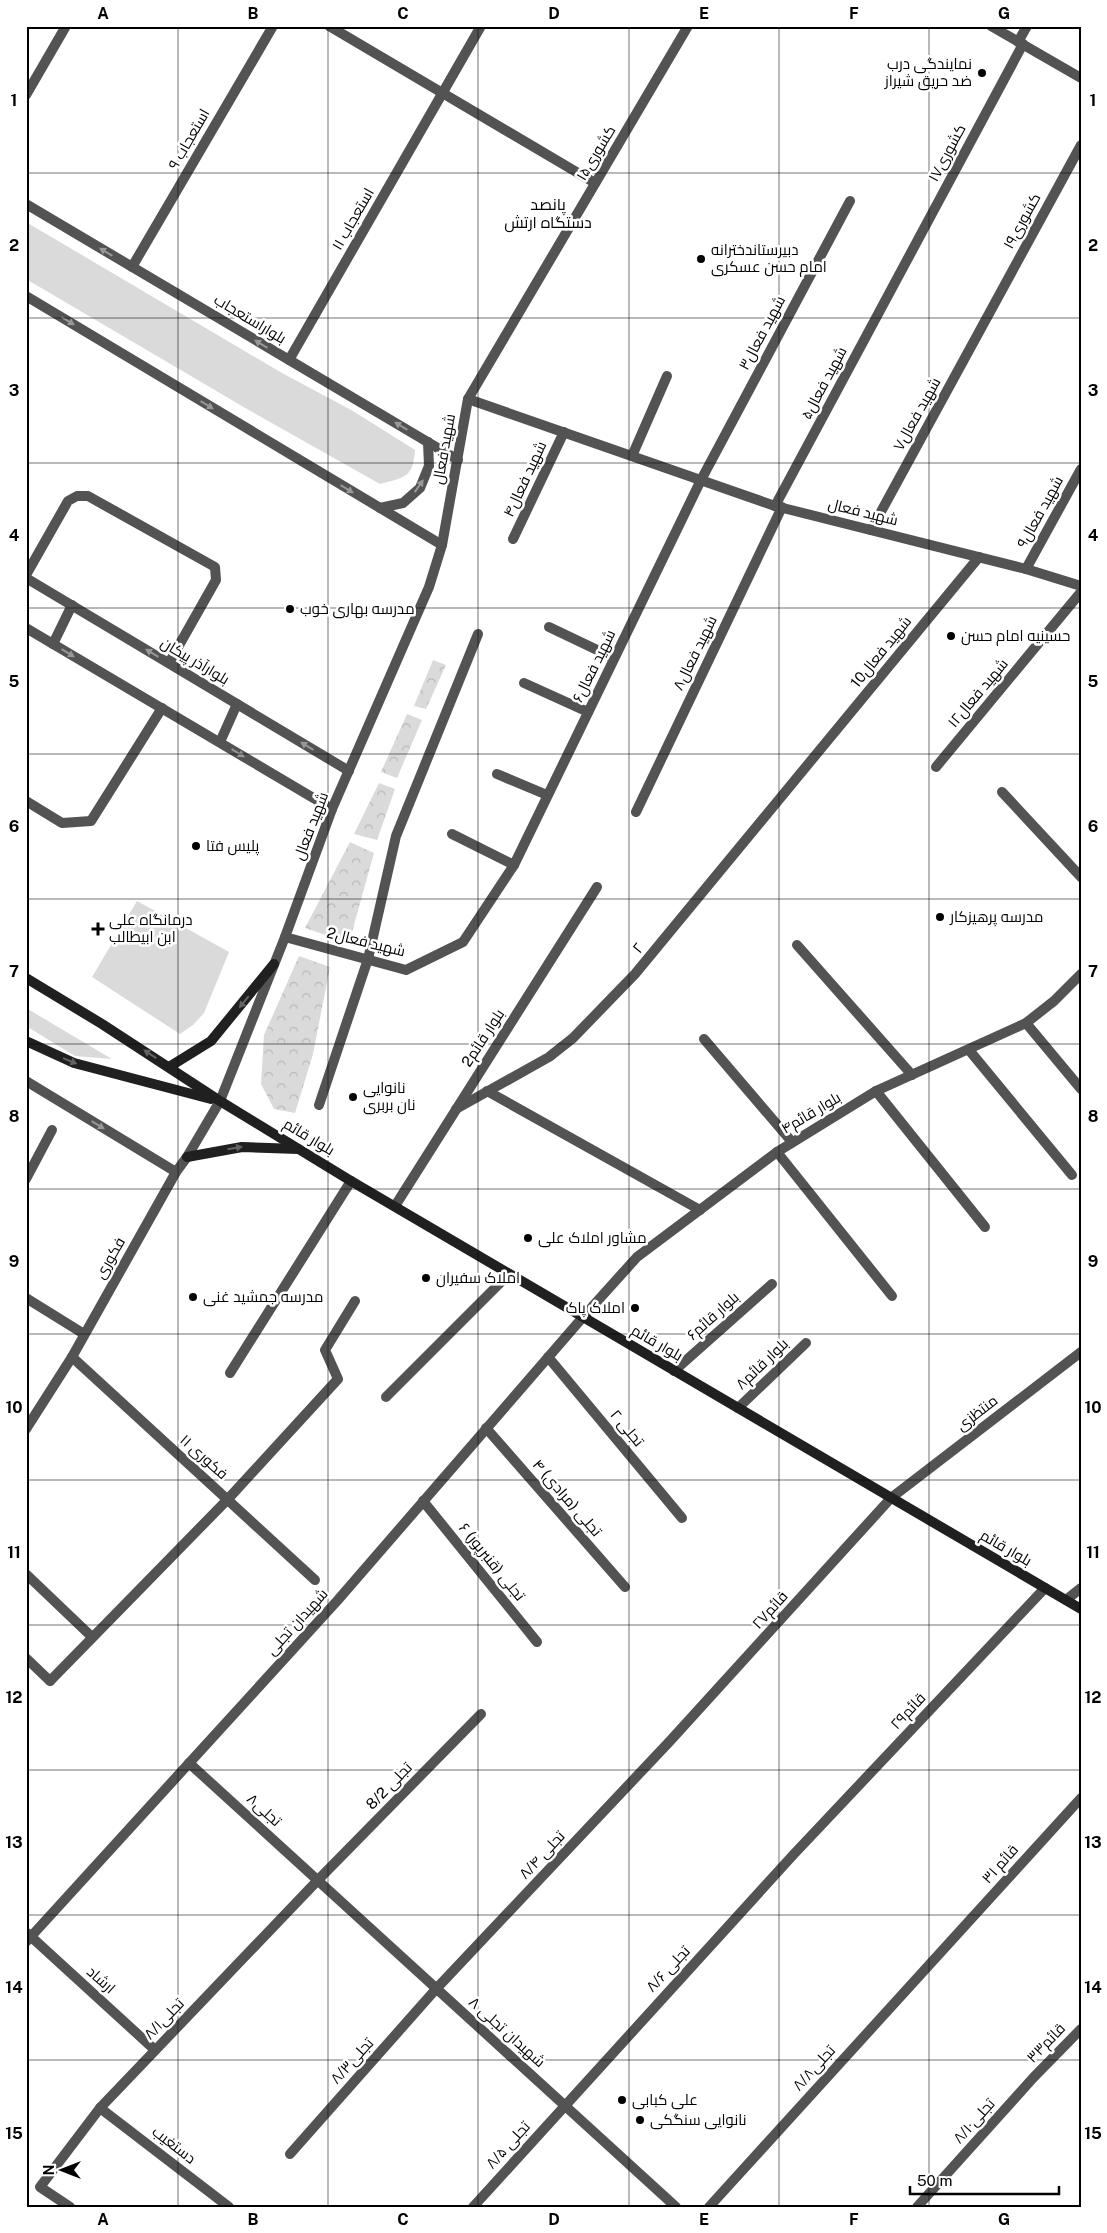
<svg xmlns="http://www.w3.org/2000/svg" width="1107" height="2233" font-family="'Public Sans',Cairo,sans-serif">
<defs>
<pattern id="park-crowns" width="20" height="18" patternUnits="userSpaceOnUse" patternTransform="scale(1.25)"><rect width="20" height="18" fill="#dadada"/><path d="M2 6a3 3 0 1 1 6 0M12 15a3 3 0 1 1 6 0" fill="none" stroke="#b9b9b9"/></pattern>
</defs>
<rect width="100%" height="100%" fill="#fff"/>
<g fill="#dadada">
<path d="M26,222L282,373L353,411L415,450C413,478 405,477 380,484L247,409L26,279Z"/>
<polygon points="137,901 229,952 204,1013 193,1025 180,1034 92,977"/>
<polygon points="26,1008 112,1059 75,1056 26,1026"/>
</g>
<g fill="url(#park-crowns)">
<polygon points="433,660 446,665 426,709 414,706"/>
<polygon points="407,714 422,720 397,778 381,772"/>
<polygon points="379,783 395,789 377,840 354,834"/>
<polygon points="350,842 374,853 349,943 305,928"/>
<polygon points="299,956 330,967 313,1054 295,1113 274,1109 261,1084 264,1035"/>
</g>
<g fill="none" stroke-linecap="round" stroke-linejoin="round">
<g stroke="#535353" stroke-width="10">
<polyline points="1026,1023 1081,1089"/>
<polyline points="704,1039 792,1142"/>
<polyline points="969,1050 1072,1175"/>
<polyline points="876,1091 985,1227"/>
<polyline points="777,1152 892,1296"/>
<polyline points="548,1357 682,1518"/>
<polyline points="486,1428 625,1587"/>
<polyline points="423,1501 537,1642"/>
<polyline points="26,1574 92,1637"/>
<polyline points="26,1658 50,1681"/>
</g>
<g stroke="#535353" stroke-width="10">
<polyline points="329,26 595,183"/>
<polyline points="1018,42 1027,26"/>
<polyline points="26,95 66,26"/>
<polyline points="132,267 273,26"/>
<polyline points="289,360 481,26"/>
<polyline points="468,399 688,26"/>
<polyline points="632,456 667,376"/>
<polyline points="775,506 1023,44"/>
<polyline points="871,530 1081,145"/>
<polyline points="513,539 564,432"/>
<polyline points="1026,569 1081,469"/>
<polyline points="26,575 68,501 77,496 88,496 215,567 216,580 169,663"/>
<polyline points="549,627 614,658"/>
<polyline points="524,683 588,712"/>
<polyline points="936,767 1081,592"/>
<polyline points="497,774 547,795"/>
<polyline points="1002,792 1081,877"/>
<polyline points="26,801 62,823 91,821 162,708"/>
<polyline points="636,812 782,507"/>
<polyline points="452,834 514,865"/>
<polyline points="285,937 406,970 463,942 514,865 701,480 850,201"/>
<polyline points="797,945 912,1075"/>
<polyline points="26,1081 176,1172"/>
<polyline points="487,1091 700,1210"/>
<polyline points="319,1105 368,959 396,836 478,634"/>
<polyline points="456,1109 549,1057 573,1038 635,974 979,557"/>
<polyline points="26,1179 52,1130"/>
<polyline points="395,1206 597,887"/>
<polyline points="26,1298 84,1334"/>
<polyline points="583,1317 637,1257 777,1152 876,1091 1026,1023 1054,1001 1081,974"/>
<polyline points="72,1357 315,1580"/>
<polyline points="674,1371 772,1284"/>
<polyline points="230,1373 351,1181"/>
<polyline points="386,1397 509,1274"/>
<polyline points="738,1408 806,1343"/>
<polyline points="1066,1600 1081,1588"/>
<polyline points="50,1681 228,1499 338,1379 325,1350 355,1301"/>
<polyline points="189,1763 676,2207"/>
<polyline points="100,2108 229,2207"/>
<polyline points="290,2154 436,1989 670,1741 891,1498 1081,1352"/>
<polyline points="70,2207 40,2187 100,2108 318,1880 481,1714"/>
<polyline points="473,2207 794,1854 1045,1588"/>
<polyline points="709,2207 1081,1798"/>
<polyline points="917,2207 1033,2078 1081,2029"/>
</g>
<g stroke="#535353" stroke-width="10">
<polyline points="991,26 1081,78"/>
<polyline points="26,204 458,460"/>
<polyline points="26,296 442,545"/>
<polyline points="380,508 403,503 420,488 429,466 428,442"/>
<polyline points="26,578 349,771"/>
<polyline points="26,628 332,809"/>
<polyline points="53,644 72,605"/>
<polyline points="220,742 237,704"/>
<polyline points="26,1429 72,1357 176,1172 187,1157 220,1101 285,937 332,809 429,587 442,545 468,399 775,506 1026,569 1081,586"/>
<polyline points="27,1933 155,2050"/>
<polyline points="26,1942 337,1601 583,1317"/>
</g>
<g stroke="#202020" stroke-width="10">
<polyline points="26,978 102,1024 220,1101 351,1181 1081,1609"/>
<polyline points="26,1041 74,1063 211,1099"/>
<polyline points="169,1067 211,1041 274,964"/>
<polyline points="187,1157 242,1147 298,1149"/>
</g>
</g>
<defs><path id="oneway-solid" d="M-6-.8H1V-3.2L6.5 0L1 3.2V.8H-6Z" transform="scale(1.25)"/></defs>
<g fill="#989898">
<use href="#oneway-solid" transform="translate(106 252) rotate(-149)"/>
<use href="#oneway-solid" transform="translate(68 321) rotate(31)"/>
<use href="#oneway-solid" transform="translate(261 344) rotate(-149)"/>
<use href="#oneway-solid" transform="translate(207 405) rotate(31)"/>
<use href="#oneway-solid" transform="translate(401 426) rotate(-149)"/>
<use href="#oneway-solid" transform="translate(419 486) rotate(-55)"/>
<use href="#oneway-solid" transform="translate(347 489) rotate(31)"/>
<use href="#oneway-solid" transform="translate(68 653) rotate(31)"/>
<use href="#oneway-solid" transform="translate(152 653) rotate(-149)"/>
<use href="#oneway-solid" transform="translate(307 746) rotate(-149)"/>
<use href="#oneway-solid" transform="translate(238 753) rotate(31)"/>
<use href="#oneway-solid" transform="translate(98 1125) rotate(31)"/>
</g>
<g fill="#636363">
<use href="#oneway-solid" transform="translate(244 1002) rotate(129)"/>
<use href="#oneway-solid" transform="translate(150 1054) rotate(-147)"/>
<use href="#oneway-solid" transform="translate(70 1061) rotate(22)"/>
<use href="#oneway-solid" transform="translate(235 1148) rotate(-10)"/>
</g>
<path fill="none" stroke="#000" stroke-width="1" stroke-opacity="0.55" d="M178,26V2207M328,26V2207M478,26V2207M629,26V2207M779,26V2207M929,26V2207M26,173H1081M26,318H1081M26,463H1081M26,608H1081M26,754H1081M26,899H1081M26,1044H1081M26,1189H1081M26,1334H1081M26,1480H1081M26,1625H1081M26,1770H1081M26,1915H1081M26,2060H1081"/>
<g fill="#000" stroke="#fff" stroke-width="2">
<circle cx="982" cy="73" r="5"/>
<circle cx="701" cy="259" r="5"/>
<circle cx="290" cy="609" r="5"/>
<circle cx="951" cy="636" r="5"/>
<circle cx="196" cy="846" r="5"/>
<circle cx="940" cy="917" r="5"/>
<path d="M95.5 921.5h5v5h5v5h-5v5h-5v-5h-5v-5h5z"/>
<circle cx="353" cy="1097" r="5"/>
<circle cx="528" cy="1238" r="5"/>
<circle cx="426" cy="1278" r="5"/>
<circle cx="193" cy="1297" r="5"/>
<circle cx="635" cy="1308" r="5"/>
<circle cx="622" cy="2100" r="5"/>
<circle cx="640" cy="2120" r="5"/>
</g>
<g text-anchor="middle" stroke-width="5" stroke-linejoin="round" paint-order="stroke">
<g font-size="15" fill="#000" stroke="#fff" text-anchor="start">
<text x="972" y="69" text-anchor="end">نمایندگی درب<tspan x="972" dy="17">ضد حریق شیراز</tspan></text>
<text x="711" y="255">دبیرستاندخترانه<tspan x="711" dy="17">امام حسن عسکری</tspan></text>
<text x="300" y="614">مدرسه بهاری خوب</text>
<text x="961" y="641">حسینیه امام حسن</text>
<text x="206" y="851">پلیس فتا</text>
<text x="950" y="922">مدرسه پرهیزکار</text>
<text x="109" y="925">درمانگاه علی<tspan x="109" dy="17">ابن ابیطالب</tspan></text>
<text x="363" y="1093">نانوایی<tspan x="363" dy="17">نان بربری</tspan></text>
<text x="538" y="1243">مشاور املاک علی</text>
<text x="436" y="1283">املاک سفیران</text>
<text x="203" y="1302">مدرسه جمشید غنی</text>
<text x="625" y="1313" text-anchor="end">املاک پاک</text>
<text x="632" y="2105">علی کبابی</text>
<text x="650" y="2125">نانوایی سنگکی</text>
</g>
<g font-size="15" fill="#000" stroke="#fff">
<text transform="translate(189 139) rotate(-60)" y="5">استعجاب ۹</text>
<text transform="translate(596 153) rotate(-59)" y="5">کشوری۱۵</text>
<text transform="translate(947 153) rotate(-62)" y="5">۱۷کشوری</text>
<text transform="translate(353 219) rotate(-60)" y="5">استعجاب ۱۱</text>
<text transform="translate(1022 221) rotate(-61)" y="5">۱۹کشوری</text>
<text transform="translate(250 319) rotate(31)" y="5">بلواراستعجاب</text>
<text transform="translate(762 333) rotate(-62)" y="5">شهید فعال۳</text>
<text transform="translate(824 383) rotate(-62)" y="5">شهید فعال۵</text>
<text transform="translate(917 414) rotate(-61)" y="5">شهید فعال۷</text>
<text transform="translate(444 449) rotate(-80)" y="5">شهید فعال</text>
<text transform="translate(525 479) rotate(-65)" y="5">شهید فعال۴</text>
<text transform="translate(863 512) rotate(14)" y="5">شهید فعال</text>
<text transform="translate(1040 512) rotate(-61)" y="5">شهید فعال۹</text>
<text transform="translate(881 652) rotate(-51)" y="5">10شهید فعال</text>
<text transform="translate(695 653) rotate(-64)" y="5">شهید فعال۸</text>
<text transform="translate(195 661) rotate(31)" y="5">بلوارآذر پیکان</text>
<text transform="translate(594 666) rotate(-64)" y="5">شهید فعال۶</text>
<text transform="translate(978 693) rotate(-50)" y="5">شهید فعال۱۲</text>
<text transform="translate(311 826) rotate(-69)" y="5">شهید فعال</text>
<text transform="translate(366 942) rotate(14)" y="5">شهید فعال2</text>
<text transform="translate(638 948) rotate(-51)" y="5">۲</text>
<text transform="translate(483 1038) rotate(-57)" y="5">2بلوار قائم</text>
<text transform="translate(811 1113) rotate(-31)" y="5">بلوار قائم۴</text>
<text transform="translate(309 1137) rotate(31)" y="5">بلوار قائم</text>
<text transform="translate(110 1258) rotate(-60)" y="5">فکوری</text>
<text transform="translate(713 1316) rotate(-42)" y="5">بلوار قائم۶</text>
<text transform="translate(657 1343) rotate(30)" y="5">بلوار قائم</text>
<text transform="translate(762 1364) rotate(-44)" y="5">بلوار قائم۸</text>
<text transform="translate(977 1413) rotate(-38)" y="5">منتظزی</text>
<text transform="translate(627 1428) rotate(50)" y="5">۲ تجلی</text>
<text transform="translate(204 1457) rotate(42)" y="5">فکوری ۱۱</text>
<text transform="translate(567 1498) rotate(49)" y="5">۴ تجلی (مرادی)</text>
<text transform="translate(1006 1548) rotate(30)" y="5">بلوار قائم</text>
<text transform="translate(492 1562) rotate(51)" y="5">۶ تجلی (قنبرپور)</text>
<text transform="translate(770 1610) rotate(-48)" y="5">قائم۲۷</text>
<text transform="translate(297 1622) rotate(-48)" y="5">شهیدان تجلی</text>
<text transform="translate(908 1711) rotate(-47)" y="5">قائم۲۹</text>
<text transform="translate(389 1786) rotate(-46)" y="5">8/2 تجلی</text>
<text transform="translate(264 1810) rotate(42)" y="5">تجلی۸</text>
<text transform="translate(542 1855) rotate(-47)" y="5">۸/۴ تجلی</text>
<text transform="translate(1000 1864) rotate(-48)" y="5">قائم ۳۱</text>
<text transform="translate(668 1969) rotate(-47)" y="5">تجلی ۸/۶</text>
<text transform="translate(101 1980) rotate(42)" y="5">ارشاد</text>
<text transform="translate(164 2019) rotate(-46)" y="5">تجلی۸/۱</text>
<text transform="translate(507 2032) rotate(42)" y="5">شهیدان تجلی ۸</text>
<text transform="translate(1046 2043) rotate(-46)" y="5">قائم۳۳</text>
<text transform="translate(352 2061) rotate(-48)" y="5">تجلی۸/۳</text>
<text transform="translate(814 2068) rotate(-48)" y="5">تجلی۸/۸</text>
<text transform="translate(974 2121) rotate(-48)" y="5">تجلی۸/۱۰</text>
<text transform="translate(174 2145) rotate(38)" y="5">دستغیب</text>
<text transform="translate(508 2145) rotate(-48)" y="5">تجلی ۸/۵</text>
</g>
<g font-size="16" fill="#000" stroke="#fff">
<text x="548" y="210">پانصد<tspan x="548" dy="18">دستگاه ارتش</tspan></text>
</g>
</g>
<rect width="1107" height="2233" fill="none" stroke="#ffffff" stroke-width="55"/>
<g transform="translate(62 2170) rotate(270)" stroke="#ffffff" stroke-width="4" paint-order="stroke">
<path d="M0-4L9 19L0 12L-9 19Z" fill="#000000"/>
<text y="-8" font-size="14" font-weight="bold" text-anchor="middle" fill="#000000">N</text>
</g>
<path d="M910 2186v8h149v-8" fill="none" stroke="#000000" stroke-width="2.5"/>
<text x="917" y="2186" font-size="15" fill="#000000" stroke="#ffffff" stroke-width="4" paint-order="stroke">50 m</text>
<rect x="28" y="28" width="1052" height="2178" fill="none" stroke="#000" stroke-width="2"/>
<g font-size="16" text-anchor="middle" font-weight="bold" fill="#000">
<text x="103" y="19">A</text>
<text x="253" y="19">B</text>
<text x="403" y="19">C</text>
<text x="554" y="19">D</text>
<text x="704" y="19">E</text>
<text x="854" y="19">F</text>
<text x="1004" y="19">G</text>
<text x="14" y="106">1</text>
<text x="1093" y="106">1</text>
<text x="14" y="251">2</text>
<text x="1093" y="251">2</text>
<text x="14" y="396">3</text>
<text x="1093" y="396">3</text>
<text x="14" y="541">4</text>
<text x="1093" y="541">4</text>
<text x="14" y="687">5</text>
<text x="1093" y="687">5</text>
<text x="14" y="832">6</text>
<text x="1093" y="832">6</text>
<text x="14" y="977">7</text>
<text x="1093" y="977">7</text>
<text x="14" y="1122">8</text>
<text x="1093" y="1122">8</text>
<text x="14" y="1267">9</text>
<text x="1093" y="1267">9</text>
<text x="14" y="1413">10</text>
<text x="1093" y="1413">10</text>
<text x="14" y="1558">11</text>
<text x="1093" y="1558">11</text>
<text x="14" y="1703">12</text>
<text x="1093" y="1703">12</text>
<text x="14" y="1848">13</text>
<text x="1093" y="1848">13</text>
<text x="14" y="1993">14</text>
<text x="1093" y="1993">14</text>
<text x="14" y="2139">15</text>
<text x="1093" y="2139">15</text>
<text x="103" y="2225">A</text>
<text x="253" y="2225">B</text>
<text x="403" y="2225">C</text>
<text x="554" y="2225">D</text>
<text x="704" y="2225">E</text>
<text x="854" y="2225">F</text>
<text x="1004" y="2225">G</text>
</g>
</svg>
